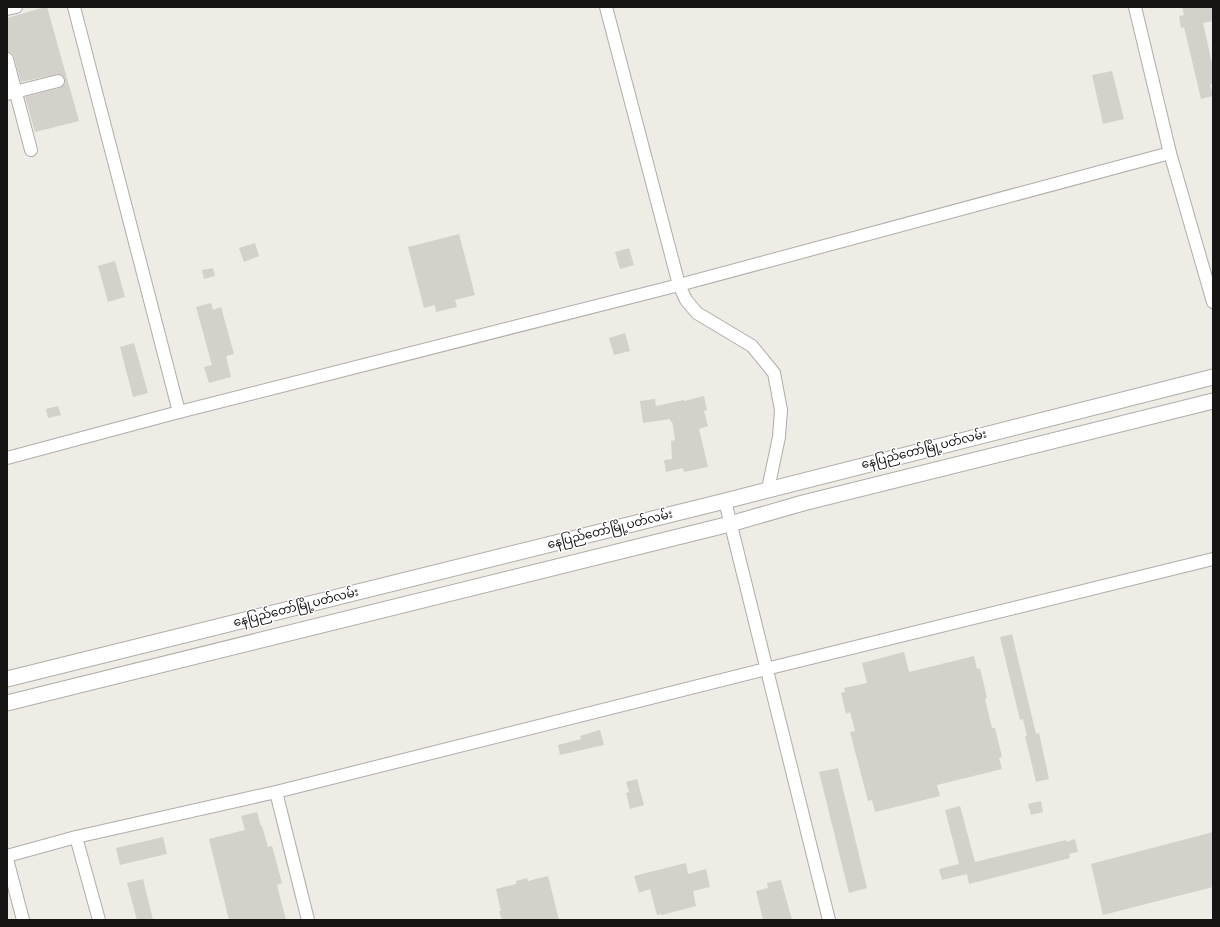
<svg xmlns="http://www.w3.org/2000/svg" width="1220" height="927" font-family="Quicksand,'Noto Sans Myanmar',sans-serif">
<rect width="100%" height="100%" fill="#eeece5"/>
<g fill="#d3d1ca">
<polygon points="45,7 47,7 79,121 35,132 25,97 60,88 65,83 65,80 63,76 57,74 21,82 14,57 12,53 7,52 7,18"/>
<polygon points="1182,7 1213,7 1213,21 1203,23 1213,68 1213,84 1210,84 1213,96 1201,99 1184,27 1181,28 1179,16 1184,15"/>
<polygon points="1112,71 1124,119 1103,124 1092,75"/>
<polygon points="459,234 475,295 455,300 457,307 436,312 435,305 424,308 408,247"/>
<polygon points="255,243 259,256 244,262 239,248"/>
<polygon points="629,248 634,265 620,269 615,252"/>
<polygon points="115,261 125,297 108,302 98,266"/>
<polygon points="213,268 215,276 204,279 202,270"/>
<polygon points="211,303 213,310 221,307 234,354 226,356 231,377 209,383 204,367 212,365 196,307"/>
<polygon points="625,333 630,351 614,355 609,338"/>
<polygon points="134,343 148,393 133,397 120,347"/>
<polygon points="704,396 707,410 704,411 708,426 699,429 708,467 684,472 683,468 666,472 664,460 672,459 671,441 675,440 672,421 670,422 670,419 643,423 640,401 655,399 656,406 684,400 684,401"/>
<polygon points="58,406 61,415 48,418 46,409"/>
<polygon points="1012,634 1036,734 1039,733 1049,779 1036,782 1025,736 1027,736 1023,719 1020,720 1000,637"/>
<polygon points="904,652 909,672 974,656 977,669 980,668 987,698 985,699 992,728 995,728 1002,757 999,758 1002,769 937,785 940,796 875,812 872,800 868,801 850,732 855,731 850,712 846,714 841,693 845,692 844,688 867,683 862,663"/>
<polygon points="600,730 604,745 560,755 558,745 581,739 580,736"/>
<polygon points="838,768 867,888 849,893 819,772"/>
<polygon points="637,779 644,805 630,809 626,793 629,792 626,782"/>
<polygon points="1041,801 1043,812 1031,815 1028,804"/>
<polygon points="960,806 975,862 1066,840 1066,842 1075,839 1078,852 1069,854 1070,858 969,884 967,874 942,880 939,869 959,864 945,810"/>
<polygon points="257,812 261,826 262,826 268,847 272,846 282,883 277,885 286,920 229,920 209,839 245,830 241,816"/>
<polygon points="1213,832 1213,887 1103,915 1091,864"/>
<polygon points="163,837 167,854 120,865 116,848"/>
<polygon points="686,863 688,874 706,869 710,887 693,891 696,906 662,915 661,914 657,915 650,889 639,893 634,876"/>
<polygon points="548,876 559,920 502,920 499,911 501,911 496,889 516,884 516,881 527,878 528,881"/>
<polygon points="143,879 153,920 137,920 127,883"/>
<polygon points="781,880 792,920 763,920 756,891 768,888 767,883"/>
</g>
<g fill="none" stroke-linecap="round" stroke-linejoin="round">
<defs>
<g id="minor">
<polyline points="74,7 179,412"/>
<polyline points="606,7 679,285 686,300 697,313 752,346 774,373 781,410 779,437 768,489"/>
<polyline points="1135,7 1170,153 1213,302"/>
<polyline points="7,9 16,7"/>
<polyline points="7,59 31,150"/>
<polyline points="7,94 58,81"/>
<polyline points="7,458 179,412 679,285 1170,153"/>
<polyline points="725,501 829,920"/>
<polyline points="276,792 766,669 1213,559"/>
<polyline points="76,837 276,792 308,920"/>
<polyline points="7,856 76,837 99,920"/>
<polyline points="7,859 23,920"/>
</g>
<g id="major">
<polyline points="7,679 725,501 1213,377"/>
<polyline points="7,703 730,524 803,503 1213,401"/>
</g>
</defs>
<use href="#minor" stroke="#afada7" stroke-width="14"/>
<use href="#major" stroke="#afada7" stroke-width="17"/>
<use href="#minor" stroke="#fff" stroke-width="12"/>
<use href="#major" stroke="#fff" stroke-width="15"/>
</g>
<g text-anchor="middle" stroke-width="3" stroke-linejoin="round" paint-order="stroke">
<g font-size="12" fill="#161513" stroke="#fff">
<text transform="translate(924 449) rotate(-14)" y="4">နေပြည်တော်မြို့ပတ်လမ်း</text>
<text transform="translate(610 529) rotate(-14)" y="4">နေပြည်တော်မြို့ပတ်လမ်း</text>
<text transform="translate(296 607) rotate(-14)" y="4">နေပြည်တော်မြို့ပတ်လမ်း</text>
</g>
</g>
<rect width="1220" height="927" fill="none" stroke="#161513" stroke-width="16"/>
</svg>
